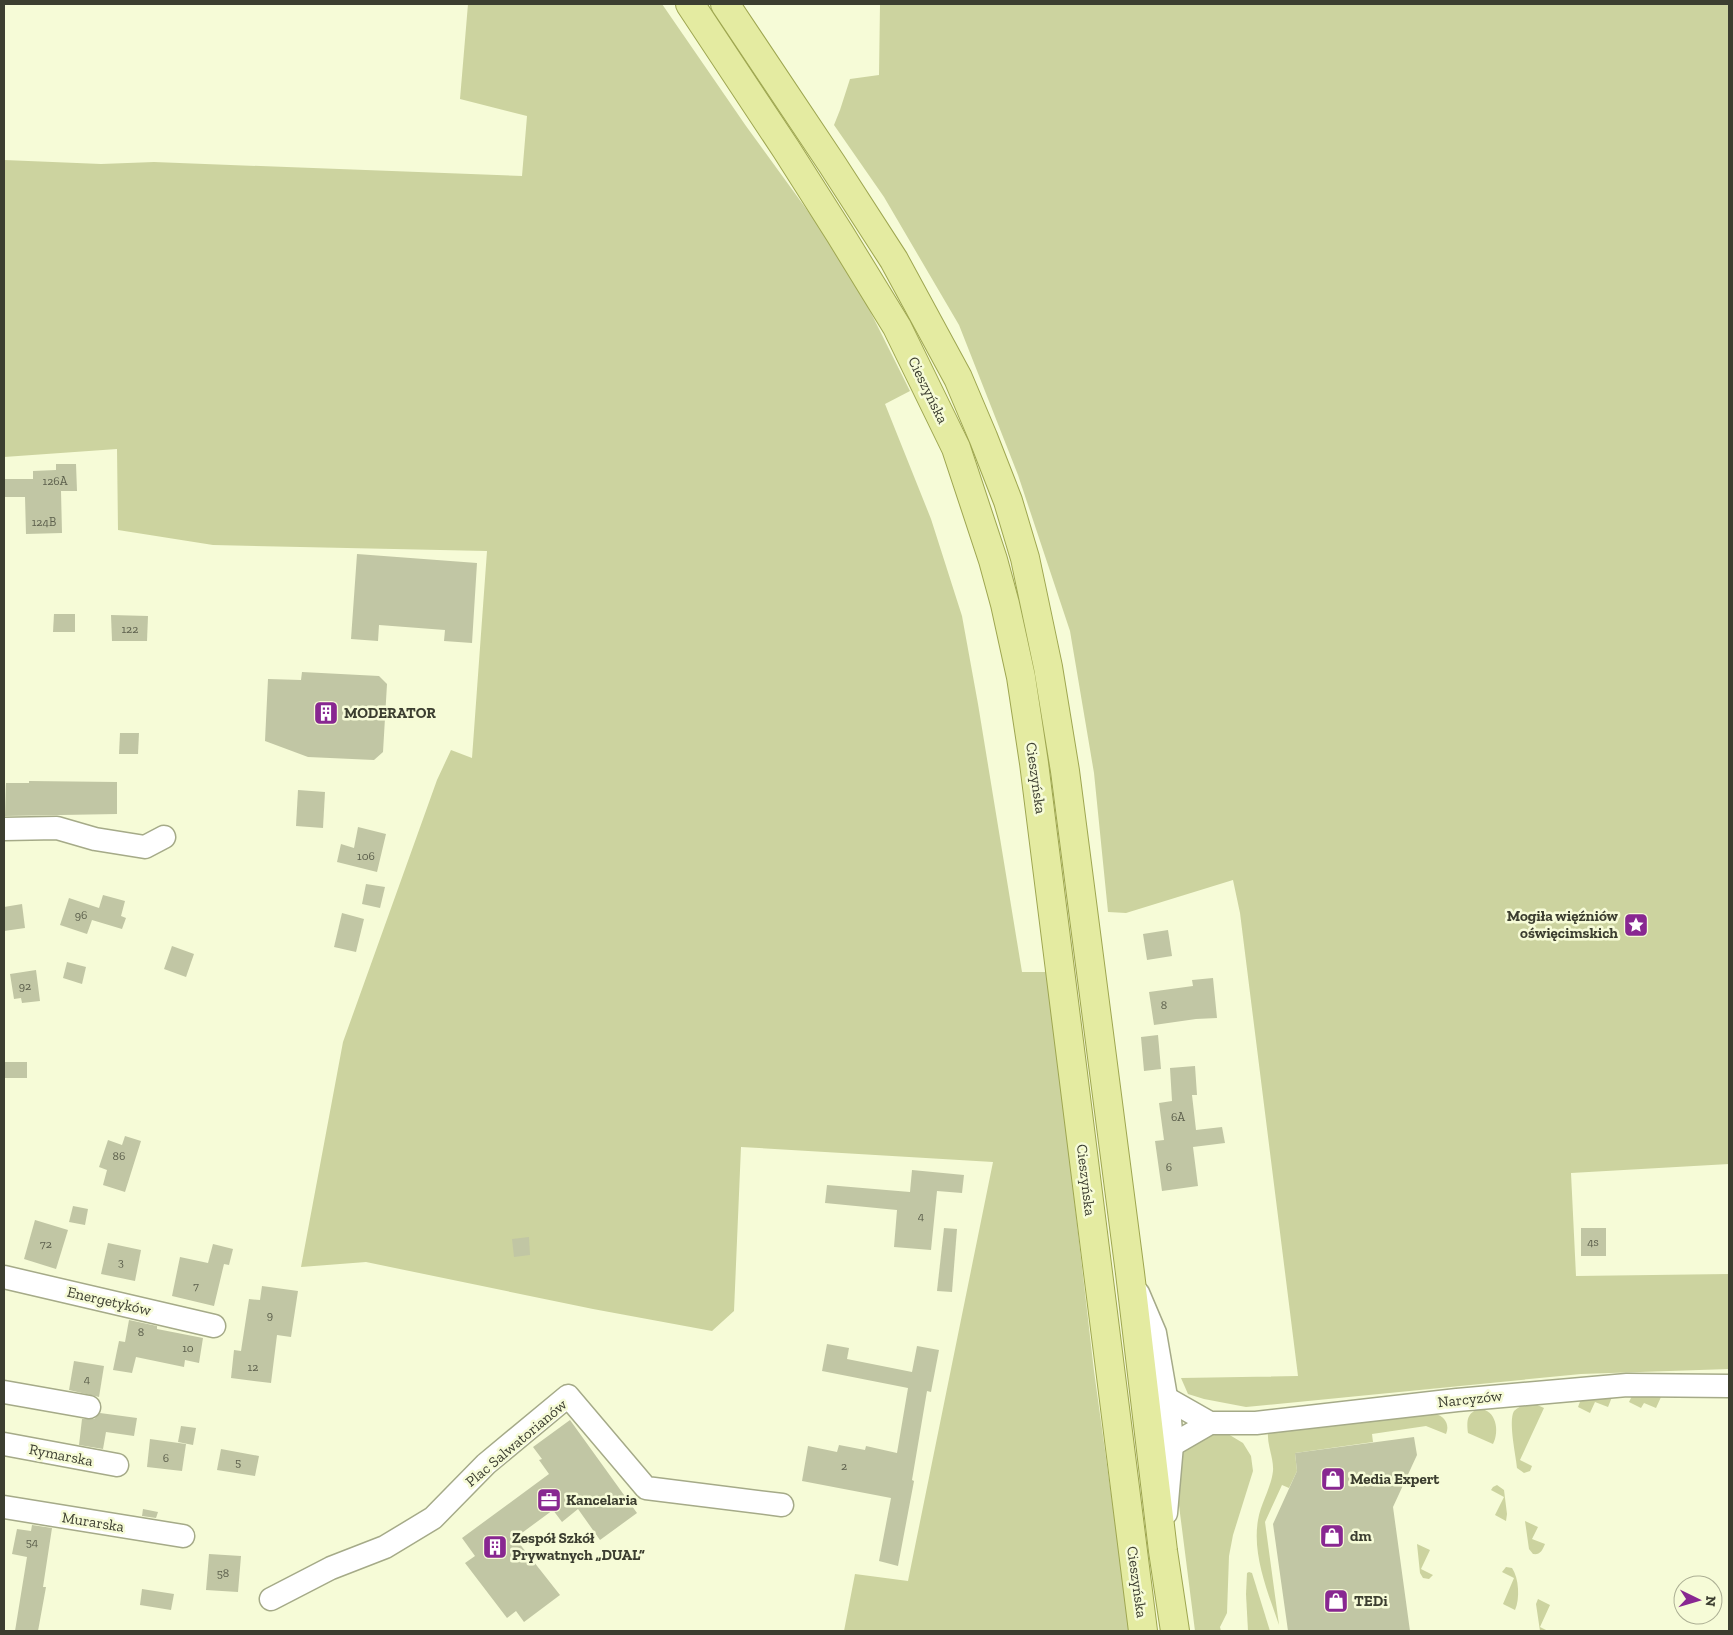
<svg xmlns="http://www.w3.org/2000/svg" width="1733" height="1635" font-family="'Zilla Slab',serif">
<rect width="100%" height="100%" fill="#f6fbd7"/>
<g fill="#ccd39f">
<polygon points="468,4 662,4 746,126 847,265 910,391 885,404 931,519 962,616 978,704 1022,972 1048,972 1094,1371 1130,1631 844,1631 855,1574 908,1581 993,1162 741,1147 734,1311 712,1331 593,1309 366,1262 301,1267 343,1042 437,780 451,750 472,758 487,551 213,545 118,530 117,449 4,457 4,160 101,164 154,162 522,176 527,116 460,99"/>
<polygon points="880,4 1729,4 1729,1164 1571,1173 1576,1276 1729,1274 1729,1369 1581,1374 1246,1407 1204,1399 1188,1394 1181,1378 1298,1376 1240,913 1233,880 1126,913 1108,912 1094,773 1070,631 1018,475 959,325 884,197 834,125 840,110 850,79 879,75"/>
<polygon points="1633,1394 1661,1395 1661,1397 1656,1408 1644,1403 1641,1408 1629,1402"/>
<polygon points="1612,1397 1608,1407 1595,1402 1590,1413 1578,1407 1581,1399"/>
<path d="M1528,1404H1535L1544,1408L1520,1460L1532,1466L1530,1471L1524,1473L1517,1468C1516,1456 1508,1421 1514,1411C1518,1407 1523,1405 1528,1404Z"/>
<path d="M1478,1409C1496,1408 1500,1431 1493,1444L1468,1433C1467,1422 1466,1414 1478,1409Z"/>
<path d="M1435,1414C1445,1416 1450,1425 1446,1434L1426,1426L1372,1434L1373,1442L1295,1453L1297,1471L1289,1488L1282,1485L1265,1522L1279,1625C1268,1592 1252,1555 1258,1520C1261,1503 1271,1488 1273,1471C1274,1459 1267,1445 1268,1433Z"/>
<path d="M1220,1434H1228L1243,1443L1251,1456L1253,1471L1233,1535L1229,1556L1227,1613L1220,1627L1221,1631H1195L1175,1474C1177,1468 1179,1460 1182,1455C1189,1443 1207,1436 1220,1434Z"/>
<polygon points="1497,1485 1504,1490 1507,1514 1506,1521 1495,1515 1504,1497 1491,1490 1493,1487"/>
<path d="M1525,1521L1538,1527L1532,1539L1545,1544C1542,1551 1540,1555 1533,1554L1529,1549Z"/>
<polygon points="1417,1544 1430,1550 1421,1569 1433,1575 1429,1579 1423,1578 1420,1573"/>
<path d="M1506,1567L1512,1568C1519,1578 1520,1599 1515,1610L1503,1604L1514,1578L1502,1572Z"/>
<polygon points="1249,1572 1252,1573 1270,1631 1248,1631 1246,1594 1247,1573"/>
<polygon points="1538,1599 1550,1605 1540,1627 1548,1631 1540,1631 1536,1604"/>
</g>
<g fill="#c1c6a4">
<polygon points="56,464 76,464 77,491 61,491 62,533 26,534 25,497 4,497 4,479 33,479 33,471 56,470"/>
<polygon points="357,554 477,563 472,643 444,641 445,630 379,625 378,641 351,639"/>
<polygon points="54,614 75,614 75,632 53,632"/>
<polygon points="111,615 148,616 147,641 112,641"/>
<polygon points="302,672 379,676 387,684 383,752 374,760 308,757 265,741 268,679 301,680"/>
<polygon points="120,733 139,733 138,754 119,754"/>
<polygon points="29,781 117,782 117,814 5,816 6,783 29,783"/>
<polygon points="298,790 325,792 323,828 296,826"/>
<polygon points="358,827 386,834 377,872 337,862 341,844 354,848"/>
<polygon points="366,884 385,887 380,908 362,904"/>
<polygon points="103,895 125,901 121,916 126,918 122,929 92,920 87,934 60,925 69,898 99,908"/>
<polygon points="22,904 25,928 4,931 4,907"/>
<polygon points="342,913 364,919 356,952 334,947"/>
<polygon points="1168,930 1172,956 1147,960 1143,934"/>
<polygon points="172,946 194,954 186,977 164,969"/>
<polygon points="67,962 86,967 82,984 63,978"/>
<polygon points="36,970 40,1001 22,1003 21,998 14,999 10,974"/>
<polygon points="1213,978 1217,1018 1196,1019 1154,1025 1149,992 1193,986 1192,980"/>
<polygon points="1158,1035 1161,1069 1144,1071 1141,1037"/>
<rect x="4" y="1062" width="23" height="16"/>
<polygon points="1195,1066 1197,1095 1192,1095 1196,1130 1222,1127 1225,1143 1193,1147 1198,1186 1162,1191 1155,1141 1164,1140 1159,1103 1172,1101 1170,1068"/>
<polygon points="125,1136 141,1141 125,1192 103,1185 107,1170 99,1167 108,1140 122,1145"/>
<polygon points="912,1170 964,1175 962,1193 937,1191 931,1250 894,1247 897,1210 825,1203 827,1185 910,1192"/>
<polygon points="73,1206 88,1209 85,1225 69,1222"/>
<polygon points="35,1220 68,1230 56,1269 24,1259"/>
<polygon points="944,1228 957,1229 952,1292 937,1291"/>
<rect x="1581" y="1228" width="25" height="28"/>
<polygon points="529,1237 530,1255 514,1257 512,1239"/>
<polygon points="108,1243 141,1250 135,1281 101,1274"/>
<polygon points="213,1244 233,1249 229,1265 224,1264 214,1306 172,1296 180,1257 208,1263"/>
<polygon points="262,1286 298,1291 291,1337 277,1335 271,1383 231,1378 234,1350 241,1351 249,1299 260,1300"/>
<polygon points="129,1320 157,1326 157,1329 203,1338 199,1363 185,1360 184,1367 136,1357 132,1373 113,1370 119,1341 125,1342"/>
<polygon points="827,1344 849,1348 847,1359 912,1372 917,1346 939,1350 931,1392 927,1391 912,1480 914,1481 898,1566 879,1561 891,1498 802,1481 808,1446 837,1452 839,1445 865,1450 866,1446 897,1453 908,1388 822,1371"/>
<polygon points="74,1361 104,1366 99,1397 69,1390"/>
<polygon points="100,1413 137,1418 134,1436 106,1432 103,1449 79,1445 82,1419 94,1419"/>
<polygon points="570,1420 637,1513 600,1540 578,1509 562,1522 553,1510 515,1538 560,1595 524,1622 516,1611 507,1618 465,1563 475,1556 462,1538 549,1474 539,1460 542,1459 533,1447"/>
<polygon points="181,1426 196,1428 193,1445 178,1442"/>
<polygon points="1414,1437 1417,1455 1393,1507 1410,1631 1288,1631 1273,1524 1297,1471 1295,1453"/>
<polygon points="150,1439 186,1444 182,1471 147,1467"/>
<polygon points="221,1449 259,1456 255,1476 217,1470"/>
<polygon points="143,1509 158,1512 156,1518 142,1516"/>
<polygon points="32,1525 52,1528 43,1587 46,1587 38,1631 15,1631 27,1557 12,1554 17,1529 31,1531"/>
<polygon points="209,1554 241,1556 238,1592 206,1590"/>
<polygon points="142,1589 174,1594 171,1610 140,1605"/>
</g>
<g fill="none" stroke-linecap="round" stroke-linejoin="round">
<defs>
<g id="minor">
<polyline points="4,829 57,828 95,839 145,847 164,837"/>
<polyline points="4,1277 214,1326"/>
<polyline points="1138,1293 1155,1333 1170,1420 1172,1445 1166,1513"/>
<polyline points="4,1392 89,1407"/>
<polyline points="1166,1398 1210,1423 1256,1423 1457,1400 1627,1385 1729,1386"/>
<polyline points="4,1444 117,1465"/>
<polyline points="1172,1445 1210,1423"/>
<polyline points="4,1507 183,1536"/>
<polyline points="271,1599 331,1568 385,1547 433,1518 486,1464 568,1396 646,1488 782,1505"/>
</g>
<g id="major">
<polyline points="690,4 786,149 840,234 897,327 956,448 993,560 1005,604 1021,677 1034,763 1143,1631"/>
<polyline points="725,4 832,164 894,260 958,378 983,437 1008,501 1025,558 1048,667 1065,771 1130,1273 1163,1551 1175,1631"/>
</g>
</defs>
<use href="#minor" stroke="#a5aa88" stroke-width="25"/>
<use href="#major" stroke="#9ea650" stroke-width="30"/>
<use href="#minor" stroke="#fff" stroke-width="22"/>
<use href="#major" stroke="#e4eba1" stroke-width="28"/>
</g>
<defs>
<symbol id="building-square" viewBox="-11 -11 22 22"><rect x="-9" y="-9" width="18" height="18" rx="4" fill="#882791" stroke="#f6fbd7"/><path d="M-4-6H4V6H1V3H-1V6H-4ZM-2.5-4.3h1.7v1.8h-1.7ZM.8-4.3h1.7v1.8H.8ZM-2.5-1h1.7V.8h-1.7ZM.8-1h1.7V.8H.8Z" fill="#fff"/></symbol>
<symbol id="sight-square" viewBox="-11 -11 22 22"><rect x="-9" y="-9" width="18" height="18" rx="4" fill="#882791" stroke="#f6fbd7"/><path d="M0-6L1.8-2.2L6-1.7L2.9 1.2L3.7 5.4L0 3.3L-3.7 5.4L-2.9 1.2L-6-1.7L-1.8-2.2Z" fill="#fff"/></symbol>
<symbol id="shop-square" viewBox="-11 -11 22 22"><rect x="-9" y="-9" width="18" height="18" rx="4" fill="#882791" stroke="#f6fbd7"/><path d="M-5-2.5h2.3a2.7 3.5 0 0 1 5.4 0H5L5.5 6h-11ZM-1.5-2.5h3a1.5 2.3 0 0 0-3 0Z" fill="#fff"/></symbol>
<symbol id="office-square" viewBox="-11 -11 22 22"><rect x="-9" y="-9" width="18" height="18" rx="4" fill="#882791" stroke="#f6fbd7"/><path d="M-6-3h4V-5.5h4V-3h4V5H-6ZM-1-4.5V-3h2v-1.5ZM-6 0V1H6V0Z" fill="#fff"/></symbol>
</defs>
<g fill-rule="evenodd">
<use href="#building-square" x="312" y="699" width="28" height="28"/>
<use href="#sight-square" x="1622" y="911" width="28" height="28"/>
<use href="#shop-square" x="1319" y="1465" width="28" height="28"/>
<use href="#office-square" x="535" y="1486" width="28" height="28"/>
<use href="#shop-square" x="1318" y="1522" width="28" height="28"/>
<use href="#building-square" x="481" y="1533" width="28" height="28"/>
<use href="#shop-square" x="1322" y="1587" width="28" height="28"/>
</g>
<g text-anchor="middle" stroke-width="5" stroke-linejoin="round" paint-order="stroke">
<g font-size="12" fill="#5d604d">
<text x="55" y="485">126A</text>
<text x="44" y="526">124B</text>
<text x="130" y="633">122</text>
<text x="366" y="860">106</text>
<text x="81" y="919">96</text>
<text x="25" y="990">92</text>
<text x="1164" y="1009">8</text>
<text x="1178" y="1121">6A</text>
<text x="119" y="1160">86</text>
<text x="1169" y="1171">6</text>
<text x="921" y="1220">4</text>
<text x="1593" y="1246">4s</text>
<text x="46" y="1248">72</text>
<text x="121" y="1266">3</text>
<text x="196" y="1290">7</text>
<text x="270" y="1319">9</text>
<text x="141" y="1336">8</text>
<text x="188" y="1352">10</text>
<text x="253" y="1371">12</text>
<text x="87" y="1383">4</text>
<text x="166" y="1462">6</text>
<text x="238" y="1466">5</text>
<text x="844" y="1470">2</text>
<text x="32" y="1546">54</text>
<text x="223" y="1577">58</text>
</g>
<g font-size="15" fill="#3c3e30" stroke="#f6fbd7">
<text transform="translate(928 390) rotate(64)" y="5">Cieszyńska</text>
<text transform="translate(1036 778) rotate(82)" y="5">Cieszyńska</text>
<text transform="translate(1086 1180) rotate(83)" y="5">Cieszyńska</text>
<text transform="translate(109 1301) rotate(13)" y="5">Energetyków</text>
<text transform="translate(1470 1399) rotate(-6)" y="5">Narcyzów</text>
<text transform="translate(516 1443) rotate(-40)" y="5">Plac Salwatorianów</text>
<text transform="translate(61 1455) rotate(11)" y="5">Rymarska</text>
<text transform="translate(93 1522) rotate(9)" y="5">Murarska</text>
<text transform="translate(1137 1582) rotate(82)" y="5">Cieszyńska</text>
</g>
<g font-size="15" font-weight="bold" fill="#3c3e30" stroke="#f6fbd7" text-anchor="start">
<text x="344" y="718">MODERATOR</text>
<text x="1618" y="921" text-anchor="end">Mogiła więźniów<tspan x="1618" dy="17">oświęcimskich</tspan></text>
<text x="1350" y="1484">Media Expert</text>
<text x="566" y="1505">Kancelaria</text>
<text x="1350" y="1541">dm</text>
<text x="512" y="1543">Zespół Szkół<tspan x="512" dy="17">Prywatnych „DUAL”</tspan></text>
<text x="1354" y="1606">TEDi</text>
</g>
</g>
<rect width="1733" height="1635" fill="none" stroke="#3c3e30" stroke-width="10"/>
<g transform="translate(1698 1600) rotate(95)"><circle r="24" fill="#f6fbd7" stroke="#acaf94"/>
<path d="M0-4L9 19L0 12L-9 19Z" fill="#882791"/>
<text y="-8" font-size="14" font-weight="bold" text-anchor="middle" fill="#3c3e30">N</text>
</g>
</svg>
